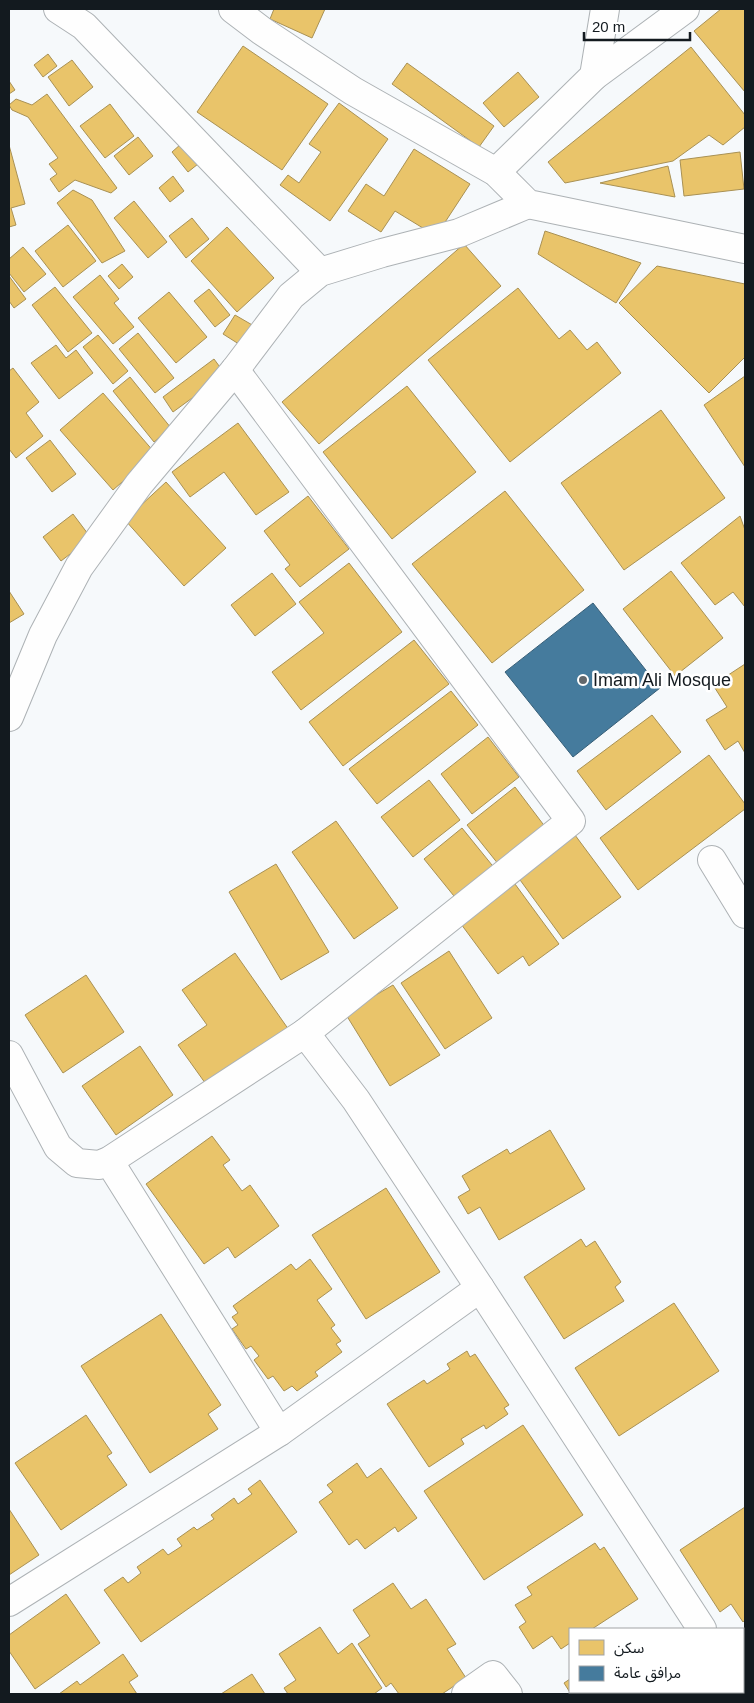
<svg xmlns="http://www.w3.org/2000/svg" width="754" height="1703" font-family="Helvetica,'Noto Sans Arabic',sans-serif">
<rect width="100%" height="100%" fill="#f6f9fb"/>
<g fill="#e9c46a" stroke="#a99154">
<polygon points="274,9 325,9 312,38 270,19"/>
<polygon points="721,9 745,9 745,92 694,31"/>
<polygon points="243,46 328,104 282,170 197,112"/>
<polygon points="691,47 745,115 745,127 723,145 709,135 673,161 565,183 548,162"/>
<polygon points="48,54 57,66 43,77 34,65"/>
<polygon points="72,60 93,87 69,106 48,77"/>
<polygon points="407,63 494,126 479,147 392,84"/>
<polygon points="518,72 539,97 504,127 483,103"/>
<polygon points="9,81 15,90 9,94"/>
<polygon points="47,94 117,188 111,193 75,180 59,192 50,179 57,174 49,164 58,158 28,117 12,110 9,105 16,99 32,105"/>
<polygon points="339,103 388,139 330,221 280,185 288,175 299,183 321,152 309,144"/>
<polygon points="110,104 134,136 105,158 80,126"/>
<polygon points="138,137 153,156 129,175 114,156"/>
<polygon points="181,144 198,164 188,172 172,152"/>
<polygon points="9,145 25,204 11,208 16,225 9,227"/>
<polygon points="414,149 470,184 436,236 395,211 381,232 348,211 366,184 384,196"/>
<polygon points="740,152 744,189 684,196 680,160"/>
<polygon points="668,166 675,197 600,183"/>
<polygon points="173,176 184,191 170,202 159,188"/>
<polygon points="73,190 92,200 125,251 102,263 57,203"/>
<polygon points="134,201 167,242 148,258 114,218"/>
<polygon points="192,218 209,239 186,258 169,236"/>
<polygon points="68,225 96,261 63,287 35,251"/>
<polygon points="227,227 274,278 237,312 191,261"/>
<polygon points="545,231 641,263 616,303 538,254"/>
<polygon points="464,244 501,286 319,444 282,402"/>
<polygon points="23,247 46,274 24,292 9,273 9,259"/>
<polygon points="122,264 133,277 119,289 108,276"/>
<polygon points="657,266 745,284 745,357 709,393 619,303"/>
<polygon points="100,275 119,299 114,303 134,327 113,344 73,297"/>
<polygon points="9,276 26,299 14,308 9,301"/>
<polygon points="55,287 92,333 68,352 32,305"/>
<polygon points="518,288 559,339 570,330 587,350 597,342 621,373 510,462 428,360"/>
<polygon points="209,289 230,315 215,327 194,301"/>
<polygon points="169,292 207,337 176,363 138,318"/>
<polygon points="235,315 254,326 242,346 223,334"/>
<polygon points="138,333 174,378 155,393 119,349"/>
<polygon points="98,335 128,371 113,384 83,347"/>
<polygon points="56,345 66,358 76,350 93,373 59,399 31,363"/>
<polygon points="214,359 225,374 173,412 163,397"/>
<polygon points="13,368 39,402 26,413 43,436 16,458 9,449 9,371"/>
<polygon points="745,376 745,467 704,405"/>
<polygon points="130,377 171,428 154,442 113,391"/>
<polygon points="407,386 476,472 392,539 323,452"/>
<polygon points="103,393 155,453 113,490 60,430"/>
<polygon points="661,410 725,498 624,570 561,483"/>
<polygon points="238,423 289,492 256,515 224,472 190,497 172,472"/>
<polygon points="50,440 76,474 52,492 26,458"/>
<polygon points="166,482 226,548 184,586 125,520"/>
<polygon points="505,491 584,590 492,663 412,564"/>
<polygon points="308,496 349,549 300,587 285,569 290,565 264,531"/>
<polygon points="73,514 91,538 61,561 43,537"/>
<polygon points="740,516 745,530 745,607 733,592 715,605 681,563"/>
<polygon points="349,563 402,632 301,710 272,672 324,633 299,602"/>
<polygon points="671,571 723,638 675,676 623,609"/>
<polygon points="272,573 296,604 255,636 231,605"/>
<polygon points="9,591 24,614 9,623"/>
<polygon points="414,640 449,684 343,766 309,722"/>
<polygon points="745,664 745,753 738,741 725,750 706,720 727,707 713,685"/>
<polygon points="451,691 478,725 377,804 349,769"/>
<polygon points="652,715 681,752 606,810 577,771"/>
<polygon points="488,737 519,777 472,814 441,774"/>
<polygon points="709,755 745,804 745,809 638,890 600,838"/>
<polygon points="429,780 460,820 413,857 381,817"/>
<polygon points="515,787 546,828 499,865 467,825"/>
<polygon points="336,821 398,908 354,939 292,852"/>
<polygon points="462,828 496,870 458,901 424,859"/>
<polygon points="572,831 621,897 563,939 515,873"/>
<polygon points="276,864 329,952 281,980 229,892"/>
<polygon points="515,884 559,944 529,966 523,956 498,974 461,924"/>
<polygon points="449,951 492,1018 445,1049 401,983"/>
<polygon points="235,953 289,1030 208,1087 178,1045 207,1025 182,990"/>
<polygon points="86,975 124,1032 63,1073 25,1015"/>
<polygon points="393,985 440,1055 390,1086 345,1013"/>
<polygon points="140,1046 173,1095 116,1135 82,1086"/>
<polygon points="550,1130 585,1189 499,1240 480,1207 468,1214 458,1197 470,1190 462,1176 507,1149 510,1154"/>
<polygon points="212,1136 230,1160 223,1165 242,1191 250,1185 279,1226 235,1258 228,1247 204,1264 146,1184"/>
<polygon points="386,1188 440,1272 366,1319 312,1235"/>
<polygon points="581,1239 586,1247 595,1241 621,1282 615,1287 624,1301 564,1339 524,1277"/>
<polygon points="310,1259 332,1289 317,1300 335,1325 331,1328 341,1341 336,1344 342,1352 315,1372 318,1376 297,1391 292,1386 284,1391 273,1376 268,1379 254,1360 259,1356 251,1346 246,1349 232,1329 238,1325 232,1317 238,1313 233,1306 291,1264 296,1270"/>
<polygon points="674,1303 719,1371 619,1436 575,1368"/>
<polygon points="161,1314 221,1405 208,1414 218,1429 150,1473 81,1366"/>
<polygon points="467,1351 470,1357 475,1354 509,1405 504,1408 508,1414 486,1429 484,1425 461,1439 464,1444 429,1467 387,1404 424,1380 427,1384 450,1369 447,1364"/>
<polygon points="86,1415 112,1453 107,1456 127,1485 61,1530 15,1463"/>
<polygon points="523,1425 583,1515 484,1580 424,1491"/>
<polygon points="357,1463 367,1478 381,1468 417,1518 398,1532 395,1527 365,1549 357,1539 349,1545 319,1502 333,1492 327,1485"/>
<polygon points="260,1480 297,1532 141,1642 104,1590 123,1577 128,1583 141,1573 137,1567 163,1549 168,1555 182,1546 177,1539 194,1527 197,1530 214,1519 211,1515 234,1498 238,1504 252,1494 248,1489"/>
<polygon points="745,1507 745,1620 743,1622 731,1604 720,1612 680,1550"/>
<polygon points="9,1509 39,1555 9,1575"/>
<polygon points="595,1543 600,1550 604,1547 638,1599 592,1629 570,1629 570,1643 561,1649 552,1636 533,1649 519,1627 526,1622 515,1605 532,1595 527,1587"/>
<polygon points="393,1583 411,1609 426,1599 456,1644 447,1649 466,1678 442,1694 399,1694 391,1683 386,1687 358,1644 370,1636 353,1610"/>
<polygon points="66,1594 100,1643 35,1689 9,1651 9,1635"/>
<polygon points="320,1627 338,1654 352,1643 382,1688 374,1694 288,1694 284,1688 296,1680 279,1654"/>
<polygon points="123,1654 138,1676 129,1682 137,1694 59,1694 77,1681 80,1685"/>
<polygon points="252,1674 265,1694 221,1694"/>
<polygon points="570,1679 570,1692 676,1692 678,1694 571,1694 564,1683"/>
</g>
<polygon fill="#457b9d" stroke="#365e77" points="593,603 660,688 573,757 505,672"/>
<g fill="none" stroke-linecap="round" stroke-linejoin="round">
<defs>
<g id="street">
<polyline points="58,9 84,26 320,272"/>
<polyline points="233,9 262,31 353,91 496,172 528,204 745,249"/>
<polyline points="594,76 685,9"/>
<polyline points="496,172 594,76 605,9"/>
<polyline points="235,370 571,821 305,1033"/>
<polyline points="9,717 43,635 79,567 139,484 235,370 291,296 320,272 382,253 459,233 528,204"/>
<polyline points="712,860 745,914"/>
<polyline points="9,1055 58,1147 77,1163 99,1165 109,1161 305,1033 356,1100 480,1288 702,1629"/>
<polyline points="109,1161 279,1432"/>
<polyline points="9,1602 279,1432 480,1288"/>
<polyline points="743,1692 744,1694"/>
<polyline points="466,1694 493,1675 508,1694"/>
</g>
</defs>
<use href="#street" stroke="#adb2b5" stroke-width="30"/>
<use href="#street" stroke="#fefefe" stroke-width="28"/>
</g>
<circle fill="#62686c" stroke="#fff" stroke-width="2" cx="583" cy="680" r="5"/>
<g text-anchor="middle" stroke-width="5" stroke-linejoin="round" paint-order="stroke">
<g font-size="18" fill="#131a1f" stroke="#fff" text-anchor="start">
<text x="593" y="686">Imam Ali Mosque</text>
</g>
</g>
<rect width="754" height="1703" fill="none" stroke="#131a1f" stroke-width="20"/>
<rect x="569" y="1628" width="175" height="65" fill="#ffffff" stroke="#a1a3a5"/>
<rect x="579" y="1640" width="25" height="15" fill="#e9c46a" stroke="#a1a3a5"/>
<text x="614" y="1653" font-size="15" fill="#131a1f">سكن</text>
<rect x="579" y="1666" width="25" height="15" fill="#457b9d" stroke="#a1a3a5"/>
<text x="614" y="1678" font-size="15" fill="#131a1f">مرافق عامة</text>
<path d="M584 32v8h106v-8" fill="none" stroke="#131a1f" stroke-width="2.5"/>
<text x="592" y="32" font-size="15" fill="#131a1f" stroke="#ffffff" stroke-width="4" paint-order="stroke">20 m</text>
</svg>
